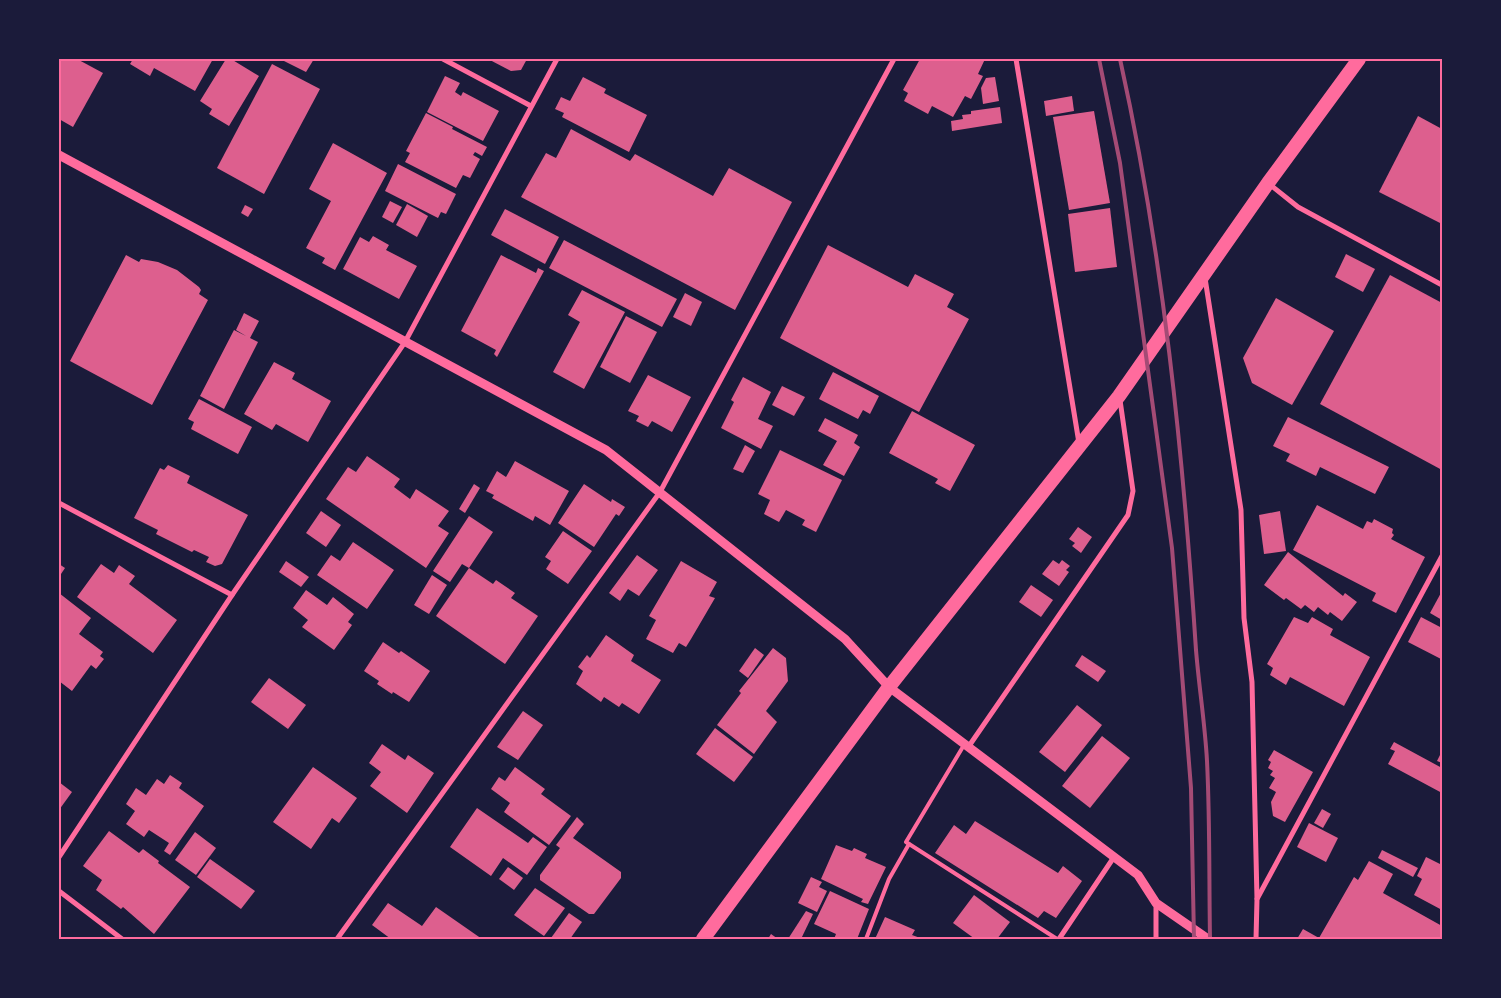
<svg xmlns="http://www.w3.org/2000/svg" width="1501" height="998" font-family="Commissioner,sans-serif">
<rect width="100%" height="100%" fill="#1b1b3a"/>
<g fill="#dd5f8e">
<polygon points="59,59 77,59 103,73 73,127 59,119"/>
<polygon points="133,59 213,59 195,91 154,68 150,76 130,64"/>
<polygon points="226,59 231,59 259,76 229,126 209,114 212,109 200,101"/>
<polygon points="280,59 314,59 306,72"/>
<polygon points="488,59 527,59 521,70 511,71"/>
<polygon points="920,59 985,59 978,74 983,76 971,99 965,96 953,117 932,106 928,114 904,101 908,93 903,90"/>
<polygon points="272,64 320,89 264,194 217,168"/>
<polygon points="445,76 460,83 455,92 461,96 463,92 499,111 483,141 427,112"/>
<polygon points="583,77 606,89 604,93 647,115 629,152 562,117 564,113 555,109 561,97 570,101"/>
<polygon points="995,77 999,101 983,104 981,88 986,78"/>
<polygon points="1072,96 1074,111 1046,116 1044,101"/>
<polygon points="1000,107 1002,123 952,131 951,121 963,119 962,115 971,114 971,111"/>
<polygon points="1094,111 1110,203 1069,210 1053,117"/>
<polygon points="426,113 453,127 452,129 487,147 482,156 475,152 473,155 480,159 470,178 463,175 456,188 405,162 410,153 406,151"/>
<polygon points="1418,116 1442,129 1442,224 1379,192"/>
<polygon points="571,129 630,161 635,154 713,196 729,168 792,202 735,310 521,197 546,153 556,158"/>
<polygon points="333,143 387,173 335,270 322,263 325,258 306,248 331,201 309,189"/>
<polygon points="398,164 456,194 446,214 441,212 438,218 385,191"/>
<polygon points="390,201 402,207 393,223 382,217"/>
<polygon points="407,204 428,216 417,237 396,225"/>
<polygon points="245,205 253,209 248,217 241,213"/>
<polygon points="1110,208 1117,267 1075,272 1068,214"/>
<polygon points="505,209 559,237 545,264 491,235"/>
<polygon points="373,236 389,245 386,250 417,266 399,299 343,269 360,237 369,242"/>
<polygon points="564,240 677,299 662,327 549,268"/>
<polygon points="828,245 908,287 915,274 954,294 947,307 969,319 919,412 780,338"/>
<polygon points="1346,254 1375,269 1363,292 1335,277"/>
<polygon points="126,255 139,262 141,259 158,262 177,270 199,287 201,290 199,294 208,300 152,405 70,361"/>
<polygon points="501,255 536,273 538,268 544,271 497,357 494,354 496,350 461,331"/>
<polygon points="1390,275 1442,303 1442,470 1320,404"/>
<polygon points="582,290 625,312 584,389 553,372 580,322 568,315"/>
<polygon points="685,293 702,302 691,326 673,317"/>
<polygon points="1276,298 1334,331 1292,405 1252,383 1243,358"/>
<polygon points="244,313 259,321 250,338 258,342 224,409 200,396 234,330 246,336 236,330"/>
<polygon points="626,316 657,332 630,383 600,367"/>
<polygon points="274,362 295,373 292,379 331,401 308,442 276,424 272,430 244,414"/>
<polygon points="833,372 879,396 870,414 863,410 858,419 819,399"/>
<polygon points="648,375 691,397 672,432 652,421 648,427 636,421 639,416 628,411"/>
<polygon points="743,377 771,392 758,419 773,426 761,449 721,428 734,402 731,400"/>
<polygon points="782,386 805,397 794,416 772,405"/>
<polygon points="199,399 252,427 238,454 191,429 194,422 188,419"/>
<polygon points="912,411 975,445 950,491 935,483 938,479 889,453"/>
<polygon points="1288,417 1389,467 1375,494 1320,467 1316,476 1286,461 1290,454 1273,446"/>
<polygon points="825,418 858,435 854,443 860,447 844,476 823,465 837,441 818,431"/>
<polygon points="745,445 755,451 743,473 733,469"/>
<polygon points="780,450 842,480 816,532 802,525 805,520 786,510 779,522 764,514 770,500 758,494"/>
<polygon points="367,456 400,479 394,487 410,499 416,489 449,511 438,526 449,533 426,568 326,499 348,467 356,472"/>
<polygon points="515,461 569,491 550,525 535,516 533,521 492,498 494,495 486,491 497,471 506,477"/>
<polygon points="168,465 190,476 187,483 248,515 222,564 215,566 206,562 209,557 194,550 192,552 156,534 158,530 134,518 160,468 164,470"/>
<polygon points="474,484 480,488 465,513 459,509"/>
<polygon points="584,484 611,502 612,499 625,507 619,516 616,514 594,547 558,523"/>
<polygon points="1317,505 1363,529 1367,521 1372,523 1374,519 1393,529 1392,533 1394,535 1391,539 1425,557 1396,613 1372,601 1376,593 1293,550"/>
<polygon points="321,511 341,525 326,547 306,533"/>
<polygon points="1280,511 1286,551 1264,554 1259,515"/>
<polygon points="469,516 493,532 469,568 493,584 496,580 515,593 511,598 538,616 505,664 436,616 469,568 462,564 450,582 433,571"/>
<polygon points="1078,527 1092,537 1081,553 1072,546 1075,543 1069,539"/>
<polygon points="563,531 592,551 568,584 546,569 551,561 545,557"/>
<polygon points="353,542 394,570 367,609 317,575 331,555 340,561"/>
<polygon points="1288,552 1343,596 1345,593 1357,602 1342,621 1330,612 1328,615 1318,607 1314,612 1305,605 1301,609 1286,598 1284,600 1264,585"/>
<polygon points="637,555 658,570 639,596 628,589 620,601 609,593"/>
<polygon points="1053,560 1059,564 1062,560 1070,566 1066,570 1069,572 1059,586 1042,574"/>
<polygon points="286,561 309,577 301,587 279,572"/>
<polygon points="681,561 717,582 709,596 715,598 691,639 686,647 679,643 673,653 646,639 656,620 649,616"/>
<polygon points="59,564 65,568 59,577"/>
<polygon points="101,564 114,573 119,565 135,576 129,584 177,620 153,653 77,597"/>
<polygon points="432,575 447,585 429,614 414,605"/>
<polygon points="1031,585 1053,600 1041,617 1019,602"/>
<polygon points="306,590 327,605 333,597 354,614 348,622 352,625 334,650 302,627 308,620 293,608"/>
<polygon points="1442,591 1442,620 1430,613"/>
<polygon points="59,593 91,618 79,634 103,652 100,656 104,659 96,669 91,665 72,691 59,681"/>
<polygon points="1294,617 1308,623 1312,617 1333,629 1330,635 1370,657 1344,706 1290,677 1286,685 1270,675 1273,668 1267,664"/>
<polygon points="1421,617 1442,628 1441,659 1408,642"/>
<polygon points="606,635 634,655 631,661 661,680 639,714 622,703 619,707 604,697 601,702 576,684 583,671 578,667 587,655 590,658"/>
<polygon points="383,642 399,653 401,651 430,671 409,702 393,692 392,694 377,684 379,681 364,671"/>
<polygon points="755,648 764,655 748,678 739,671"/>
<polygon points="773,648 786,658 788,681 766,711 777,722 754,754 717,725 741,693 739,691"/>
<polygon points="1082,655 1106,671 1098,682 1075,666"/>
<polygon points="269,678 306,705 288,729 251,702"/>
<polygon points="1077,705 1102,725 1065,772 1039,752"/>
<polygon points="523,711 543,725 518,760 497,747"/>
<polygon points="715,728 753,757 734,782 696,754"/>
<polygon points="1102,736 1130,758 1090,808 1062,786"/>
<polygon points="1394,742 1442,768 1442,793 1388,764 1395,751 1390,749"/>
<polygon points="382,744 405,760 408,755 434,773 407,813 370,786 381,772 369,763"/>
<polygon points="1274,750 1313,772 1285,822 1273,816 1271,802 1276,792 1269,788 1275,778 1270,775 1273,771 1268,768 1271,762 1268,760"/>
<polygon points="1442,751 1442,763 1437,761"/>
<polygon points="313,767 357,798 339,823 332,818 311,849 273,822"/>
<polygon points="515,767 545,789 541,794 571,816 549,845 504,812 510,803 491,789 499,777 505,781"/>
<polygon points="170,775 182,783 179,788 204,806 170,855 164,851 169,843 149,830 144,837 126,824 135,811 126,804 136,788 146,795 157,779 164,784"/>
<polygon points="59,782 72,792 59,810"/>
<polygon points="477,808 528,843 533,837 547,847 527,875 503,858 491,876 450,847"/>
<polygon points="1322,809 1331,814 1323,828 1314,823"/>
<polygon points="577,817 584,824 573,838 621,872 621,878 594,914 589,914 540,880 540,875 560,848 556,845"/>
<polygon points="975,821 1058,873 1063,866 1082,881 1056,918 1044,911 1038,918 935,853 954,825 966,834"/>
<polygon points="1309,823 1338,838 1326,862 1297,847"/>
<polygon points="109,831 139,853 143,849 159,861 158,863 190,887 154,934 123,907 121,909 96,890 102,880 83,866"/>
<polygon points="195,832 216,848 196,875 175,860"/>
<polygon points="836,845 852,851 854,848 867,854 865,858 886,867 868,904 861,902 863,899 821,879"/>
<polygon points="1382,850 1418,868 1413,877 1378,858"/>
<polygon points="1426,857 1442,865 1442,910 1414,895 1422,879 1417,876"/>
<polygon points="210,859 255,891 241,909 197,877"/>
<polygon points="1369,861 1393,874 1383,893 1442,926 1442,939 1297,939 1303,929 1319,938 1354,877 1358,880"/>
<polygon points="508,867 523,878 514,890 499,879"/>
<polygon points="811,877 822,882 819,887 827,891 817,912 798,903"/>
<polygon points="535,888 565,908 544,936 514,915"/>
<polygon points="830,891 869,909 857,939 834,939 836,934 814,924"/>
<polygon points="974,895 1010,922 997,939 975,939 953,923"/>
<polygon points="388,903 422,926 436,907 482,939 391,939 372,925"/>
<polygon points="806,911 813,914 801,939 788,939"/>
<polygon points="569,913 582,922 570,939 552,939 551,938"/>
<polygon points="885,917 915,930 912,935 923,939 875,939"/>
<polygon points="771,934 778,939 768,939"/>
</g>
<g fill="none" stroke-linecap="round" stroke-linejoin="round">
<g stroke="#ff6b9d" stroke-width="4">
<polyline points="964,745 906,842 1057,939"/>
<polyline points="866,939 889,879 909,844"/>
</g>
<g stroke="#ff6b9d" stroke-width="5">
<polyline points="443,59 531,106"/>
<polyline points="1016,59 1079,443"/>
<polyline points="1268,183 1298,207 1442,285"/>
<polyline points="1205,278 1241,510 1244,618 1252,682 1257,899"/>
<polyline points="59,503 232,595"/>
<polyline points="969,746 1128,515 1133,491 1120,400"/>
<polyline points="59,857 232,595 405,342 557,59"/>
<polyline points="59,891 122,939"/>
<polyline points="1156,903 1156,939"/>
<polyline points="337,939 660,492 894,59"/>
<polyline points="1059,939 1114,857"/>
<polyline points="1256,939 1257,899 1442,556"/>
</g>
<polyline stroke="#ff6b9d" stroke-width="9" points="59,155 606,450 845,639 889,687 1138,875 1156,903 1208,939"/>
<polyline stroke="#ff6b9d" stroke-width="14" points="703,939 889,687 1119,396 1268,183 1359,59"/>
<g stroke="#a44b75" stroke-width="4">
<polyline points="1099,59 1120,163 1172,548 1191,788 1194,939"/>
<path d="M1120,59C1163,253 1183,452 1196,650C1199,687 1205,724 1207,761C1210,820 1209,880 1210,939"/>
</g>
</g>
<rect width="1501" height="998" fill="none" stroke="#1b1b3a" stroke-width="120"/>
<rect x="60" y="60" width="1381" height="878" fill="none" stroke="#ff6b9d" stroke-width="2"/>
</svg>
